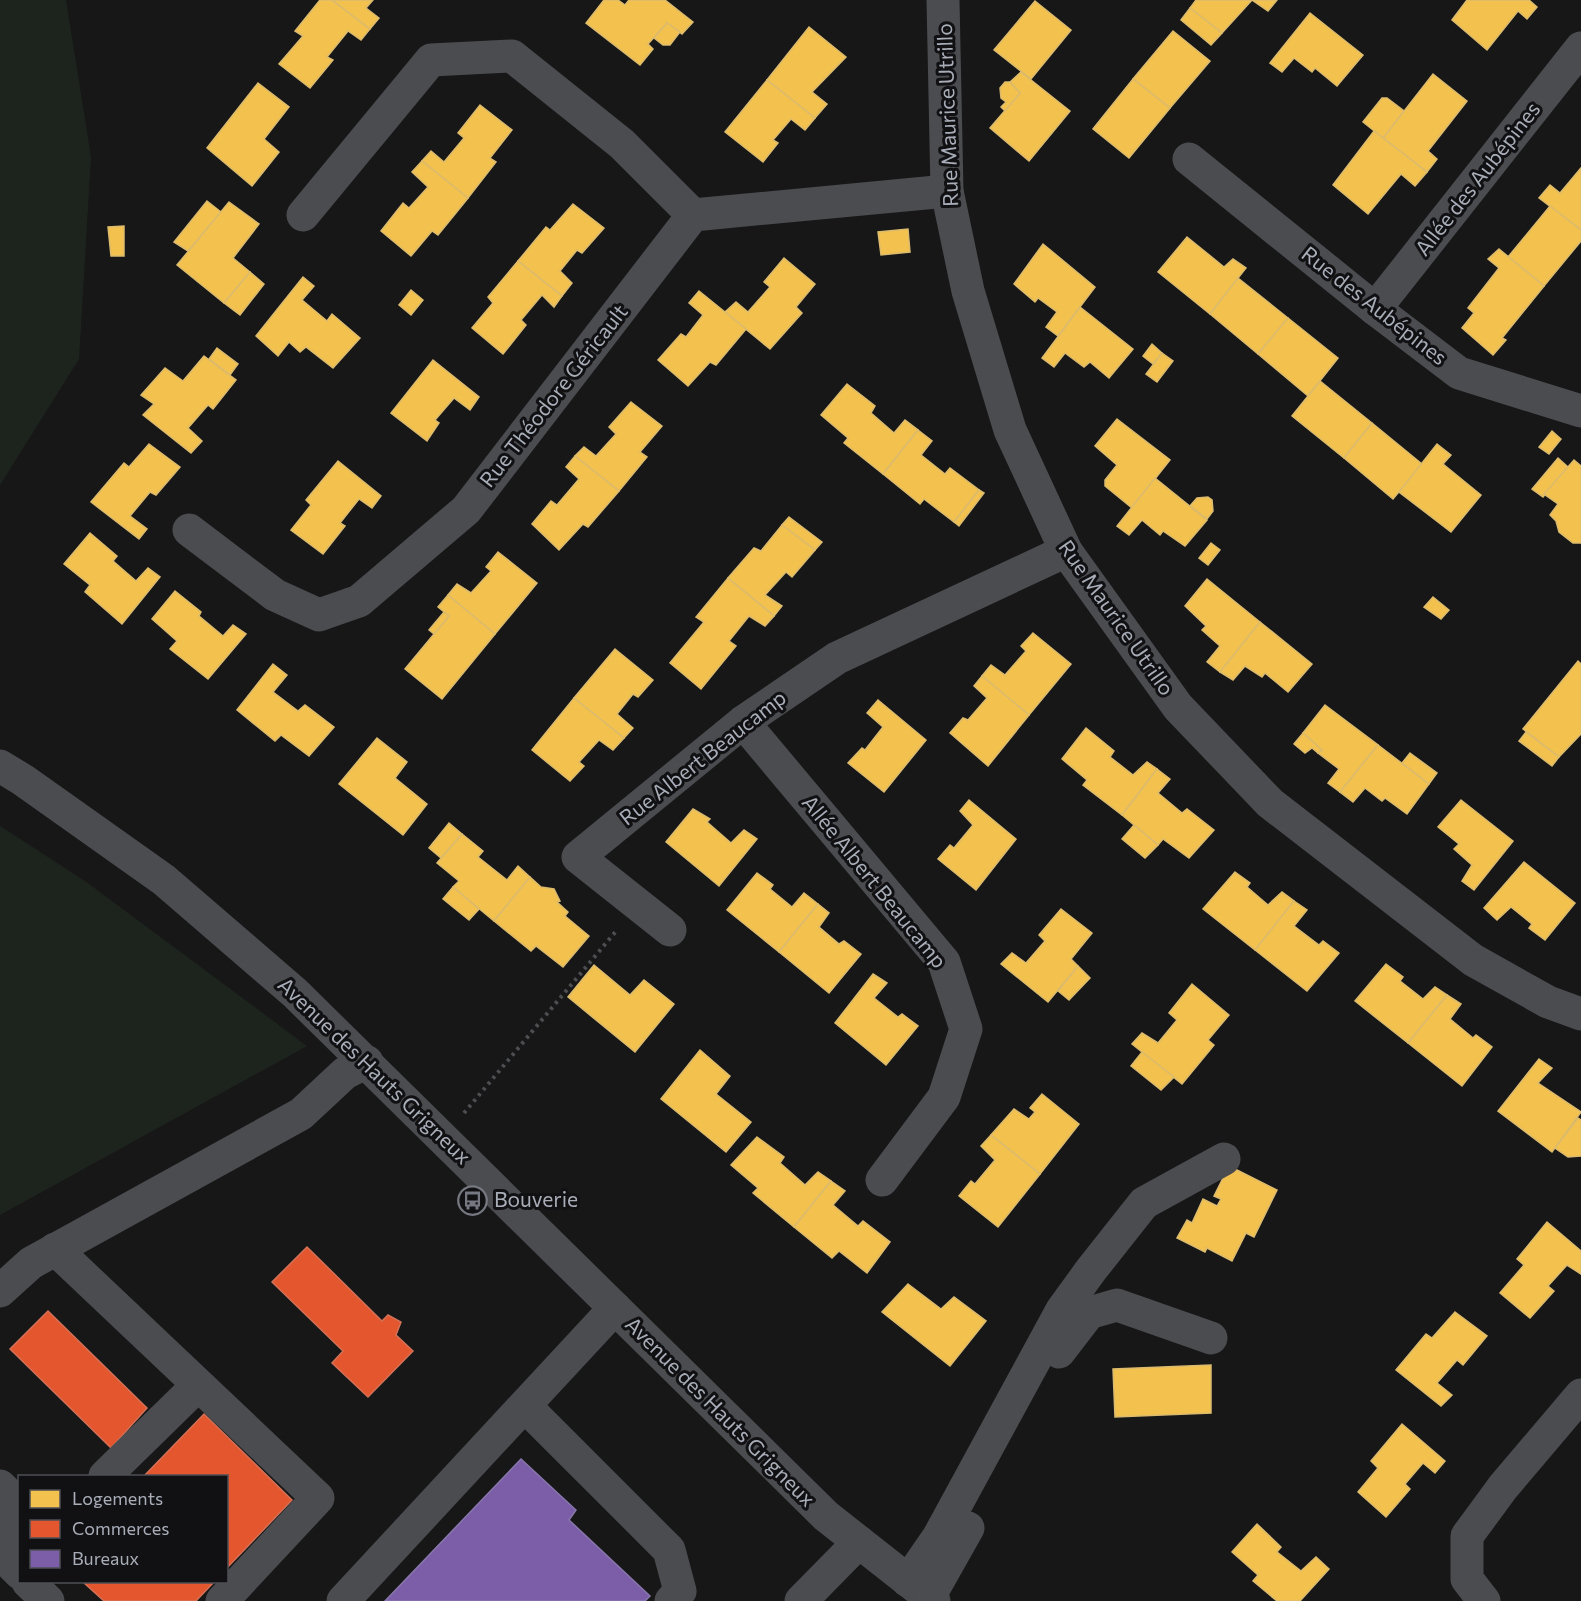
<svg xmlns="http://www.w3.org/2000/svg" width="1581" height="1601" font-family="Commissioner,sans-serif">
<rect width="100%" height="100%" fill="#171717"/>
<g fill="#1d241e">
<polygon points="0,0 66,0 91,157 79,359 0,485"/>
<polygon points="0,826 85,881 307,1046 0,1215"/>
</g>
<g fill="#f2c14e" stroke="#dcbb6e" stroke-width="1.5">
<polygon points="320,0 332,0 370,29 361,40 348,31 327,57 333,60 310,88 279,64 303,36 295,31"/>
<polygon points="332,0 373,0 366,8 379,18 370,29"/>
<polygon points="604,0 618,0 625,5 629,0 665,0 693,22 682,34 667,23 648,44 653,49 640,65 586,23"/>
<polygon points="1196,0 1252,0 1222,33 1190,8"/>
<polygon points="1252,0 1277,0 1268,11"/>
<polygon points="1467,0 1529,0 1537,7 1527,19 1518,11 1487,50 1452,20"/>
<polygon points="1035,1 1071,30 1031,79 994,50"/>
<polygon points="1190,8 1222,33 1211,45 1181,20"/>
<polygon points="1310,13 1363,55 1337,86 1315,68 1312,72 1294,58 1282,72 1270,63"/>
<polygon points="667,23 680,32 670,45 663,45 654,38"/>
<polygon points="809,27 846,57 812,92 827,104 815,118 767,80"/>
<polygon points="1173,31 1210,61 1170,108 1133,79"/>
<polygon points="1021,72 1070,111 1029,161 990,128 1020,93 1010,82"/>
<polygon points="1433,74 1467,101 1428,151 1437,159 1427,172 1383,138"/>
<polygon points="1133,79 1170,108 1129,158 1093,129"/>
<polygon points="767,80 815,118 805,130 791,119 773,140 778,143 763,162 725,132"/>
<polygon points="1005,82 1010,82 1020,93 1005,111 1001,107 1006,102 1001,98 1000,88"/>
<polygon points="258,83 289,107 264,139 279,152 252,186 207,148"/>
<polygon points="1382,98 1387,98 1404,111 1383,138 1363,122"/>
<polygon points="480,105 512,130 490,158 496,162 468,198 422,161 431,151 444,162 464,138 458,133"/>
<polygon points="1374,131 1427,172 1415,186 1401,174 1368,214 1333,185"/>
<polygon points="422,161 468,198 438,235 432,231 411,256 381,231 403,203 409,208 428,187 412,172"/>
<polygon points="1581,168 1581,230 1539,198 1550,185 1560,193"/>
<polygon points="207,201 221,212 188,251 174,242"/>
<polygon points="229,202 259,224 233,258 250,272 224,303 177,265"/>
<polygon points="573,204 604,228 582,253 577,250 560,271 572,283 562,296 518,261 546,227 550,230"/>
<polygon points="1550,206 1581,230 1581,241 1544,286 1508,257"/>
<polygon points="124,226 124,256 111,256 108,227"/>
<polygon points="908,229 910,252 881,255 878,232"/>
<polygon points="1187,237 1224,267 1233,259 1246,268 1210,314 1158,272"/>
<polygon points="1043,244 1095,287 1058,336 1046,327 1057,312 1038,298 1035,302 1014,284"/>
<polygon points="1499,249 1544,286 1502,338 1506,340 1493,355 1462,328 1474,313 1468,308 1499,268 1488,259"/>
<polygon points="784,258 815,284 796,307 802,313 770,349 725,312 736,302 748,312 770,287 764,282"/>
<polygon points="518,261 562,296 554,307 542,295 521,320 526,325 503,354 472,328 493,303 488,297"/>
<polygon points="250,272 264,284 240,315 224,303"/>
<polygon points="303,277 314,286 302,300 327,321 332,314 360,338 333,368 306,347 300,352 289,342 278,356 256,336"/>
<polygon points="1238,278 1288,318 1258,354 1210,314"/>
<polygon points="411,290 423,300 411,315 399,305"/>
<polygon points="699,291 746,329 716,365 710,362 688,386 658,360 681,334 686,337 703,315 689,303"/>
<polygon points="1080,307 1133,349 1109,378 1090,362 1084,367 1065,353 1054,367 1042,358"/>
<polygon points="1288,318 1338,358 1308,396 1258,354"/>
<polygon points="1152,344 1162,353 1153,364 1143,356"/>
<polygon points="217,348 238,364 230,375 209,359"/>
<polygon points="1162,353 1173,361 1157,382 1146,374"/>
<polygon points="204,356 236,380 213,409 208,405 188,428 202,441 191,453 143,415 154,404 141,395 165,368 183,381"/>
<polygon points="433,360 479,397 470,410 454,398 435,420 439,423 427,441 391,413"/>
<polygon points="1320,381 1372,423 1344,458 1292,416"/>
<polygon points="847,384 875,406 871,413 894,433 905,420 918,430 883,474 844,443 848,438 821,415"/>
<polygon points="631,402 662,426 640,452 647,457 619,491 575,456 584,447 596,456 616,434 609,427"/>
<polygon points="1117,419 1170,460 1132,508 1105,486 1105,480 1117,465 1095,446"/>
<polygon points="1372,423 1422,464 1393,499 1344,458"/>
<polygon points="918,430 932,441 921,455 945,474 950,468 979,490 954,522 924,499 920,504 883,474"/>
<polygon points="1552,431 1561,439 1549,454 1539,447"/>
<polygon points="149,444 180,467 156,495 150,492 130,516 147,529 139,539 91,502 124,463 129,467"/>
<polygon points="1437,444 1451,455 1443,464 1481,495 1451,532 1399,492"/>
<polygon points="575,456 619,491 588,527 583,524 559,550 532,524 551,501 557,505 579,479 566,467"/>
<polygon points="1558,458 1568,467 1543,497 1532,489"/>
<polygon points="1574,460 1581,466 1581,543 1573,543 1559,532 1556,521 1550,515 1558,504 1544,494"/>
<polygon points="338,461 381,496 372,508 359,499 340,523 345,526 323,554 291,530 311,505 306,500"/>
<polygon points="1155,478 1207,520 1185,546 1163,531 1160,535 1142,520 1129,535 1117,526"/>
<polygon points="979,490 984,493 959,526 954,522"/>
<polygon points="1208,497 1212,500 1213,511 1207,519 1190,506 1197,498"/>
<polygon points="789,517 822,542 815,550 782,525"/>
<polygon points="782,525 815,550 792,577 786,572 765,595 782,606 774,616 728,578 754,548 761,551"/>
<polygon points="90,533 117,556 113,561 136,581 148,568 160,577 122,624 85,592 90,585 64,564"/>
<polygon points="1211,543 1220,550 1208,565 1199,558"/>
<polygon points="498,552 537,583 495,634 448,595 457,584 471,593 491,571 486,567"/>
<polygon points="728,578 774,616 765,626 749,616 729,641 736,646 701,689 670,663 704,622 696,617"/>
<polygon points="1207,579 1260,622 1220,672 1207,662 1220,646 1202,630 1206,626 1185,606"/>
<polygon points="175,591 201,612 199,616 223,636 233,625 246,634 208,679 170,649 177,641 152,619"/>
<polygon points="448,595 495,634 442,699 405,669 449,616 438,607"/>
<polygon points="1433,597 1449,610 1441,619 1424,607"/>
<polygon points="444,612 449,616 434,634 429,630"/>
<polygon points="1260,622 1312,664 1288,692 1265,673 1262,677 1245,666 1233,680 1220,672"/>
<polygon points="1033,633 1071,664 1029,715 982,676 991,665 1005,675 1026,651 1021,646"/>
<polygon points="615,649 653,680 638,697 633,694 617,714 633,728 624,738 574,698"/>
<polygon points="1578,661 1581,664 1581,734 1559,757 1523,729"/>
<polygon points="273,664 287,675 273,692 298,711 305,705 334,727 309,756 281,735 275,741 237,710"/>
<polygon points="982,676 1029,715 988,766 950,733 963,718 968,720 987,698 974,686"/>
<polygon points="574,698 624,738 613,750 599,740 579,762 584,766 570,781 532,750"/>
<polygon points="878,700 926,740 884,792 848,763 862,748 865,750 883,727 867,713"/>
<polygon points="1325,705 1378,745 1340,792 1328,783 1339,769 1318,753 1322,750 1303,733"/>
<polygon points="1086,728 1114,751 1110,757 1133,775 1147,762 1157,769 1122,815 1083,785 1087,780 1062,759"/>
<polygon points="1526,732 1559,757 1552,766 1519,741"/>
<polygon points="1303,733 1322,750 1318,753 1312,748 1305,753 1294,744"/>
<polygon points="377,738 407,762 395,778 427,804 403,835 339,784"/>
<polygon points="1378,745 1429,784 1407,814 1385,798 1382,801 1365,788 1353,802 1340,792"/>
<polygon points="1410,753 1437,773 1429,784 1402,763"/>
<polygon points="1157,769 1170,779 1158,793 1182,813 1187,809 1214,830 1189,858 1163,839 1158,845 1122,815"/>
<polygon points="969,800 1016,839 976,890 938,859 950,845 954,848 973,825 960,811"/>
<polygon points="1461,800 1513,841 1474,890 1462,881 1472,865 1454,849 1459,844 1438,827"/>
<polygon points="693,809 710,819 707,822 731,843 744,830 757,839 719,886 666,842"/>
<polygon points="449,823 462,834 441,858 429,848"/>
<polygon points="1134,825 1158,845 1145,858 1122,839"/>
<polygon points="462,834 483,851 478,857 507,880 518,866 530,877 494,921 453,887 459,881 437,863"/>
<polygon points="1524,862 1575,903 1545,940 1529,928 1532,924 1511,907 1497,920 1484,908"/>
<polygon points="1235,872 1250,883 1247,887 1268,905 1282,892 1294,901 1255,950 1203,909"/>
<polygon points="757,873 773,885 770,889 792,907 804,893 818,904 779,952 727,910"/>
<polygon points="530,877 541,887 554,889 560,901 557,902 568,912 565,916 589,936 563,967 536,946 531,951 494,921"/>
<polygon points="453,887 479,909 469,920 443,899"/>
<polygon points="1294,901 1307,910 1294,926 1319,945 1323,941 1339,953 1307,991 1255,950"/>
<polygon points="818,904 829,913 819,927 839,944 844,941 861,954 829,993 779,952"/>
<polygon points="1061,909 1092,933 1071,959 1078,966 1048,1002 1001,964 1012,953 1026,963 1045,941 1039,935"/>
<polygon points="1386,964 1403,977 1400,981 1423,999 1435,987 1447,995 1408,1043 1355,1001"/>
<polygon points="594,965 630,995 644,980 674,1004 635,1052 568,997"/>
<polygon points="1078,966 1090,978 1069,1000 1058,991"/>
<polygon points="873,974 887,983 874,998 898,1017 902,1014 918,1026 886,1065 835,1023"/>
<polygon points="1192,984 1229,1015 1208,1040 1214,1045 1182,1084 1132,1044 1142,1033 1158,1043 1177,1020 1169,1013"/>
<polygon points="1447,995 1461,1004 1450,1019 1473,1038 1476,1035 1492,1047 1462,1086 1408,1043"/>
<polygon points="700,1050 730,1076 716,1094 751,1122 726,1152 661,1099"/>
<polygon points="1142,1052 1174,1077 1161,1090 1131,1066"/>
<polygon points="1539,1059 1552,1068 1538,1083 1581,1112 1552,1152 1498,1111"/>
<polygon points="1042,1094 1079,1124 1040,1174 991,1135 1014,1109 1029,1119 1035,1112 1030,1108"/>
<polygon points="1578,1118 1581,1120 1581,1156 1568,1157 1555,1148"/>
<polygon points="991,1135 1040,1174 998,1227 959,1196 971,1181 975,1184 995,1160 981,1146"/>
<polygon points="757,1137 784,1157 780,1163 805,1185 818,1172 831,1181 794,1227 753,1193 758,1188 731,1165"/>
<polygon points="1229,1166 1277,1190 1254,1237 1246,1233 1232,1261 1207,1248 1205,1252 1177,1238 1187,1220 1192,1223 1203,1199 1217,1206 1221,1199 1214,1196"/>
<polygon points="831,1181 845,1191 833,1205 858,1226 863,1221 890,1242 867,1273 839,1251 832,1258 794,1227"/>
<polygon points="1547,1222 1581,1251 1581,1274 1567,1265 1548,1286 1554,1291 1530,1318 1500,1293 1524,1265 1517,1259"/>
<polygon points="908,1284 941,1309 954,1297 986,1321 950,1366 882,1312"/>
<polygon points="1455,1312 1487,1336 1463,1365 1457,1360 1437,1383 1452,1395 1441,1406 1396,1370 1426,1334 1432,1338"/>
<polygon points="1211,1365 1211,1413 1115,1417 1113,1369"/>
<polygon points="1402,1424 1445,1461 1435,1473 1423,1463 1405,1484 1410,1489 1386,1517 1358,1492 1378,1468 1371,1461"/>
<polygon points="1257,1524 1281,1547 1277,1552 1301,1571 1316,1557 1329,1569 1300,1601 1277,1601 1253,1581 1258,1575 1232,1552"/>
</g>
<g fill="#e4572e" stroke="#d27157" stroke-width="1.5">
<polygon points="307,1247 382,1321 388,1315 401,1322 396,1335 413,1351 368,1397 332,1363 343,1351 272,1282"/>
<polygon points="48,1311 147,1408 111,1448 10,1349"/>
<polygon points="204,1414 292,1500 226,1569 226,1476 144,1476"/>
<polygon points="83,1582 214,1582 196,1601 104,1601"/>
</g>
<polygon fill="#7b5ea7" stroke="#8876ac" stroke-width="1.5" points="521,1459 576,1510 569,1520 650,1596 645,1601 385,1601"/>
<g fill="none" stroke-linecap="round" stroke-linejoin="round">
<polyline stroke="#4d4e52" stroke-width="4" stroke-dasharray="3 4.5" stroke-linecap="butt" points="464,1113 617,930"/>
<g stroke="#4b4c50" stroke-width="33">
<polyline points="943,0 947,191 968,291 1010,430 1066,551 1178,707 1270,803 1473,960 1548,1002 1581,1014"/>
<polyline points="1189,159 1375,309 1459,373 1581,411"/>
<polyline points="303,215 431,60 512,56 622,144 693,215"/>
<polyline points="1375,309 1581,48"/>
<polyline points="189,530 275,595 319,615 359,601 466,510 693,215 947,191"/>
<polyline points="743,722 944,962 966,1029 944,1097 882,1180"/>
<polyline points="0,766 23,780 164,880 295,993 826,1516 934,1601"/>
<polyline points="670,930 578,857 743,722 837,658 1066,551"/>
<polyline points="55,1249 318,1498 222,1601"/>
<polyline points="0,1291 31,1263 301,1114 345,1073 367,1062"/>
<polyline points="1059,1352 1089,1313 1117,1305 1211,1338"/>
<polyline points="525,1406 669,1550 680,1591 671,1601"/>
<polyline points="105,1476 197,1386"/>
<polyline points="0,1486 14,1500 13,1566 20,1573"/>
<polyline points="908,1581 939,1536 1062,1310 1091,1270 1144,1203 1224,1159"/>
<polyline points="28,1582 48,1601"/>
<polyline points="929,1597 968,1528"/>
<polyline points="343,1601 615,1308"/>
<polyline points="801,1601 859,1542"/>
<polyline points="1484,1601 1467,1579 1467,1536 1503,1487 1581,1395"/>
</g>
</g>
<defs>
<symbol id="bus-ring" viewBox="-11 -11 22 22"><circle r="9.5" fill="#111113" stroke="#757880" stroke-width="1.5"/><path d="M-5-6H5V4H4V6H2V4H-2V6H-4V4H-5ZM-3.5-4V0h7V-4ZM-3.5 1.2v1.5H-2V1.2ZM2 1.2v1.5H3.5V1.2Z" fill="#757880"/></symbol>
</defs>
<g fill-rule="evenodd">
<use href="#bus-ring" x="456" y="1184" width="33" height="33"/>
</g>
<g text-anchor="middle" stroke-width="6" stroke-linejoin="round" paint-order="stroke">
<g font-size="21" fill="#a8adb8" stroke="#111113">
<text transform="translate(948 115) rotate(-92)" y="7">Rue Maurice Utrillo</text>
<text transform="translate(1478 179) rotate(-52)" y="7">Allée des Aubépines</text>
<text transform="translate(1374 306) rotate(38)" y="7">Rue des Aubépines</text>
<text transform="translate(554 396) rotate(-52)" y="7">Rue Théodore Géricault</text>
<text transform="translate(1116 618) rotate(55)" y="7">Rue Maurice Utrillo</text>
<text transform="translate(703 758) rotate(-38)" y="7">Rue Albert Beaucamp</text>
<text transform="translate(874 882) rotate(51)" y="7">Allée Albert Beaucamp</text>
<text transform="translate(374 1071) rotate(44)" y="7">Avenue des Hauts Grigneux</text>
<text transform="translate(720 1412) rotate(45)" y="7">Avenue des Hauts Grigneux</text>
</g>
<g font-size="21" fill="#a8adb8" stroke="#111113" text-anchor="start">
<text x="494" y="1207">Bouverie</text>
</g>
</g>
<rect x="18" y="1475" width="210" height="108" fill="#111113" stroke="#4d4f55" stroke-width="1.5"/>
<rect x="30" y="1490" width="30" height="18" fill="#f2c14e" stroke="#4d4f55" stroke-width="1.5"/>
<text x="72" y="1505" font-size="18" fill="#a8adb8">Logements</text>
<rect x="30" y="1520" width="30" height="18" fill="#e4572e" stroke="#4d4f55" stroke-width="1.5"/>
<text x="72" y="1535" font-size="18" fill="#a8adb8">Commerces</text>
<rect x="30" y="1550" width="30" height="18" fill="#7b5ea7" stroke="#4d4f55" stroke-width="1.5"/>
<text x="72" y="1565" font-size="18" fill="#a8adb8">Bureaux</text>
</svg>
